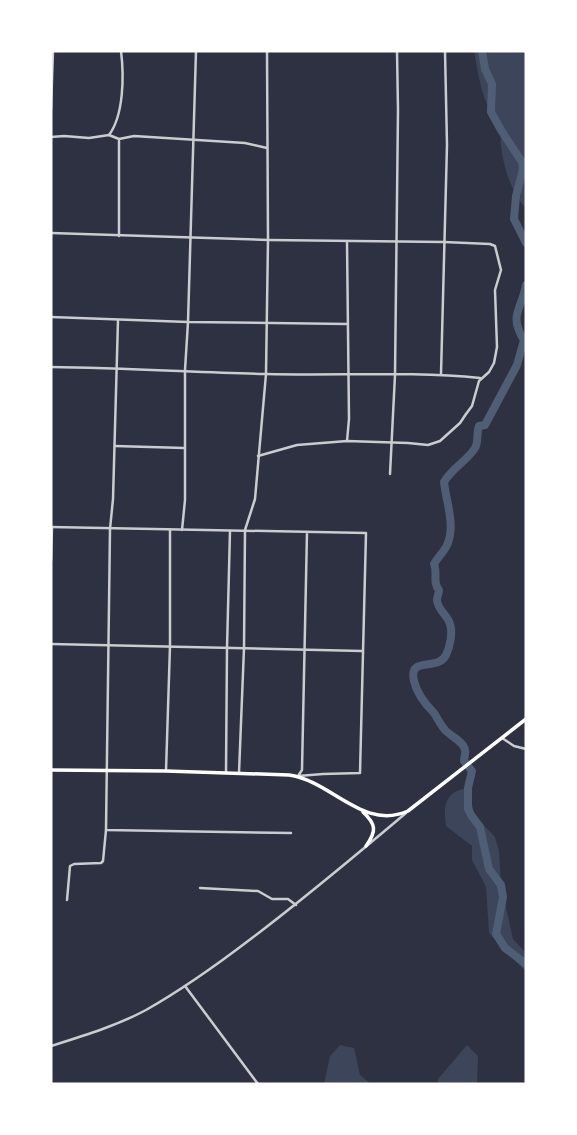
<svg xmlns="http://www.w3.org/2000/svg" width="577" height="1135" font-family="'DM Sans',sans-serif">
<rect width="100%" height="100%" fill="#2d3142"/>
<g fill="#3c4559">
<path d="M474,51H526V208C510,194 498,151 501,130C483,106 479,79 474,51Z"/>
<path d="M468,788L475,816L495,837L499,851L501,885L513,939L526,953V972L489,933L486,887L472,860V846L446,826C443,806 445,791 468,788Z"/>
<polygon points="340,1045 354,1048 360,1075 371,1084 324,1084 330,1056"/>
<polygon points="467,1045 478,1056 477,1084 438,1084 438,1079"/>
</g>
<g fill="none" stroke-linecap="round" stroke-linejoin="round">
<g stroke="#4f5d75" stroke-width="8">
<polyline points="482,51 485,69 492,84 491,112 501,130 522,162 523,169 516,196 514,219 526,243"/>
<path d="M526,285C522,309 508,315 524,340L517,365L485,425L479,426C476,434 479,441 475,448C467,461 452,468 444,482C446,501 456,526 447,545C444,552 438,557 434,564C438,573 432,582 439,590C439,593 437,597 437,600C437,609 448,616 450,624C453,632 450,647 446,655C438,672 408,655 414,681C417,694 425,704 434,713C438,719 441,726 446,731C451,736 464,742 465,750C466,754 464,757 464,761L472,771L468,788V809L471,815L480,827L489,869L501,885L503,897L496,934L505,948L526,964"/>
</g>
<g stroke="#caccd0" stroke-width="2.5">
<polyline points="51,109 53,51"/>
<path d="M109,135C124,115 124,75 121,51"/>
<polyline points="51,137 64,136 89,138 109,135 119,139 134,136 245,143 267,148"/>
<polyline points="119,141 119,236"/>
<polyline points="51,233 268,240 444,242 490,244 495,246 501,270 495,290 497,347 494,363 489,372 479,381 472,406 466,414 460,423 440,441 428,445 408,443 347,441 297,445 258,456"/>
<polyline points="347,242 349,419 347,441"/>
<polyline points="51,317 188,322 347,324"/>
<polyline points="118,320 113,499 110,529 106,830 291,833"/>
<path d="M51,367C122,368 194,372 266,374C337,376 409,371 480,378"/>
<polyline points="441,374 447,145 445,51"/>
<polyline points="115,446 184,448"/>
<polyline points="390,474 395,375 398,110 397,51"/>
<polyline points="51,527 366,533 360,773 323,774 298,776 302,770 307,532"/>
<polyline points="182,530 185,500 185,370 188,322 196,51"/>
<polyline points="51,561 52,527"/>
<polyline points="51,644 362,651"/>
<polyline points="166,771 170,646 170,530"/>
<polyline points="226,773 227,648 230,531"/>
<polyline points="239,773 244,648 245,530 255,499 266,374 268,240 267,51"/>
<polyline points="200,888 258,891 272,899 288,899 296,905"/>
<polyline points="67,900 70,866 74,864 101,863 103,861 106,830"/>
<polyline points="185,986 258,1084"/>
</g>
<g stroke="#caccd0" stroke-width="2.5">
<polyline points="502,738 514,746 526,749"/>
<path d="M51,1046C83,1036 116,1026 146,1010C183,989 218,964 252,938C305,898 355,856 406,813"/>
</g>
<g stroke="#fff" stroke-width="3.5">
<path d="M51,770L166,771L289,775C332,781 363,831 408,811L526,719"/>
<path d="M363,812C376,824 377,831 366,846"/>
</g>
</g>
<rect width="577" height="1135" fill="none" stroke="#ffffff" stroke-width="105"/>
</svg>
